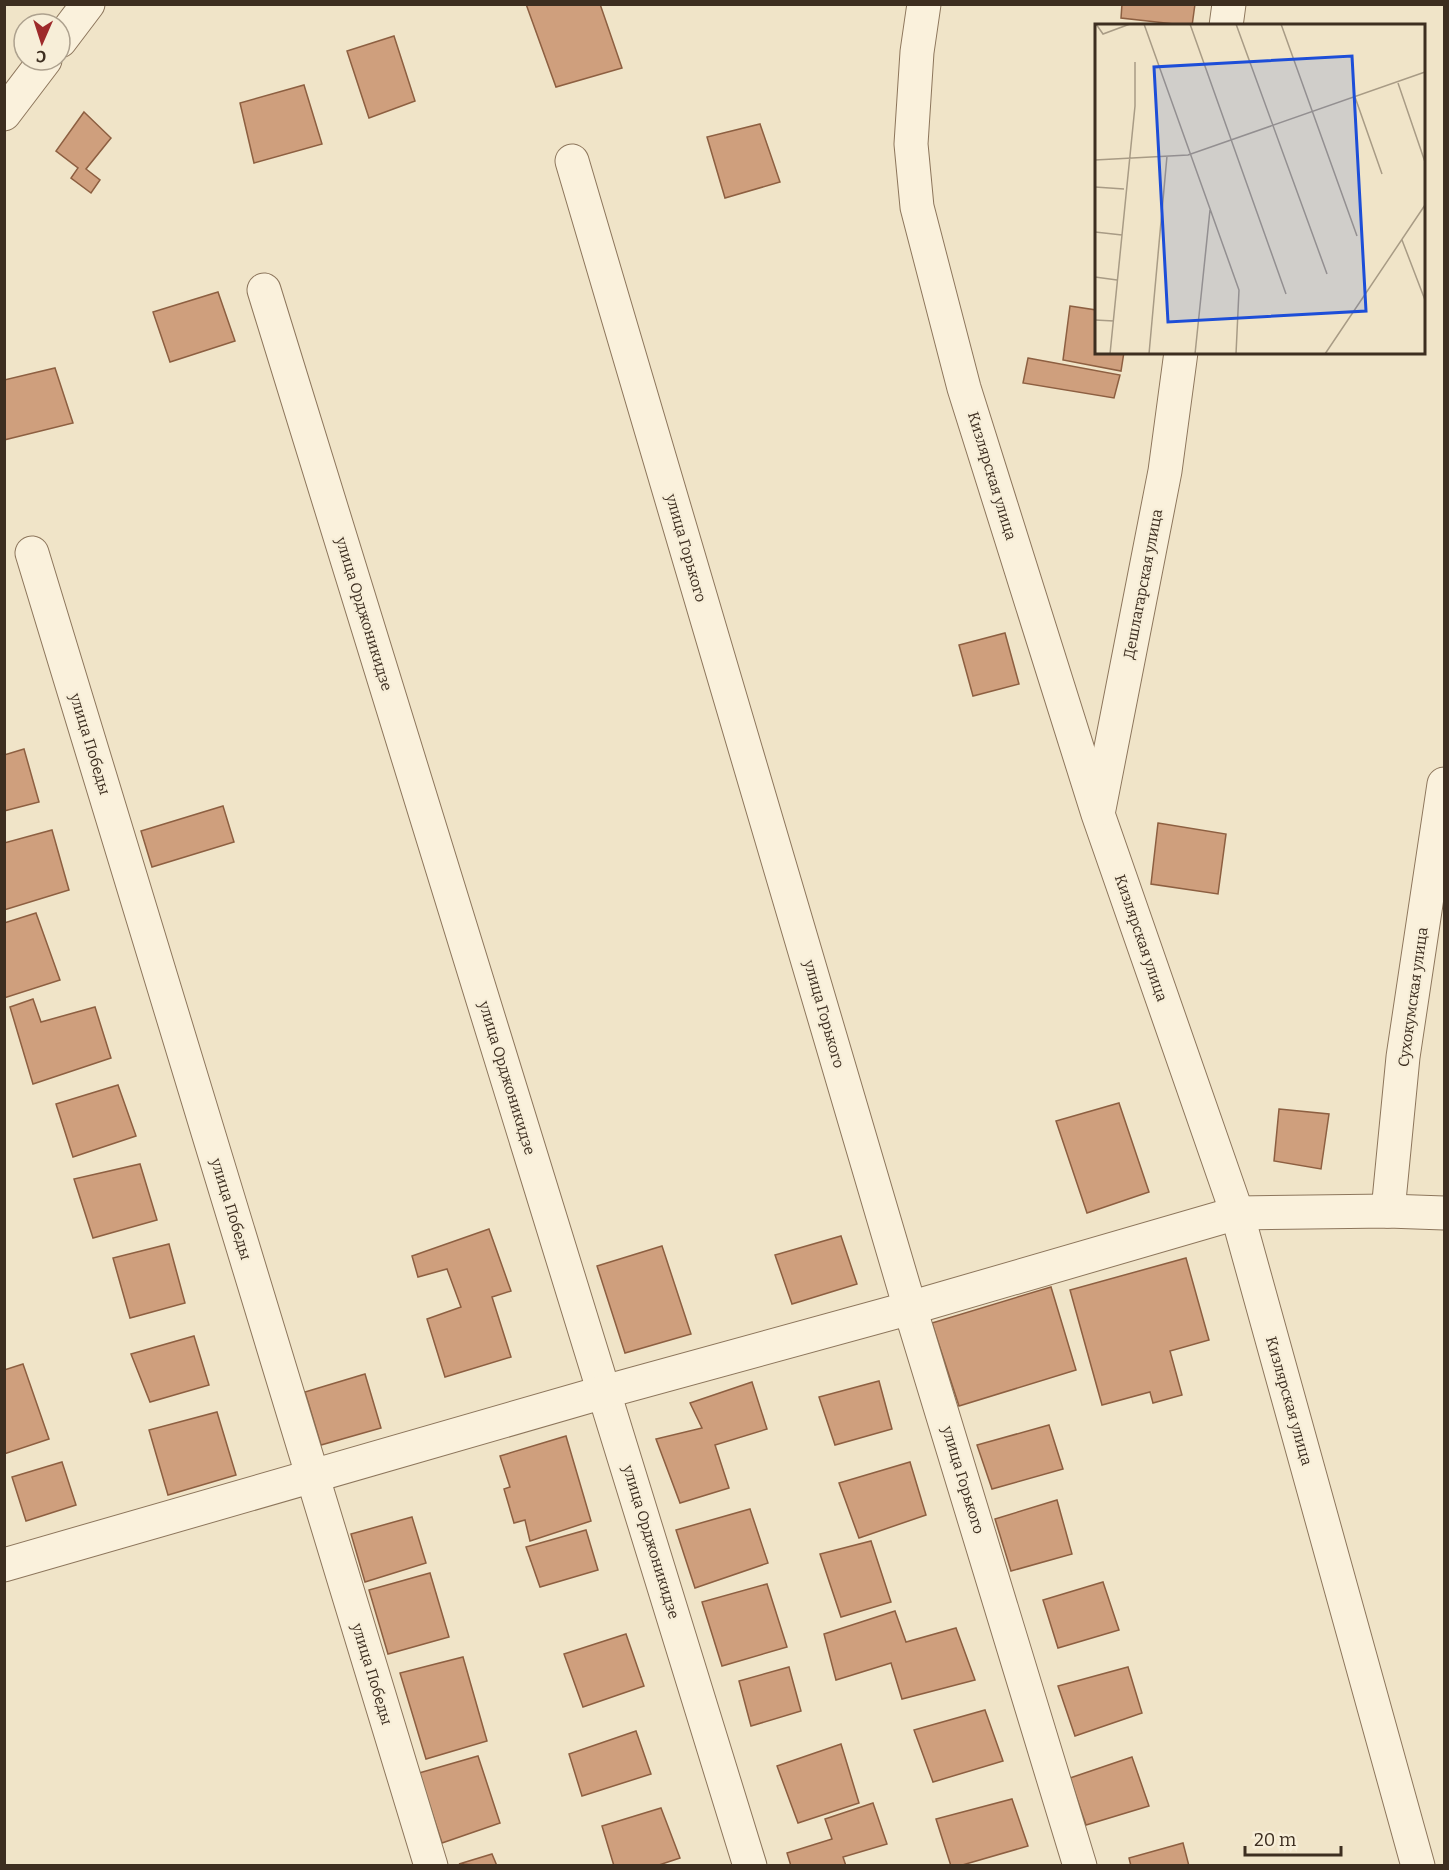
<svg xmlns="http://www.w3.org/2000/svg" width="1449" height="1870" font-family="Bitter,serif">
<rect width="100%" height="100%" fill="#f0e4c8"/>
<g fill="#cf9f7d" stroke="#8d5f41" stroke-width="1.5">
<polygon points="526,4 600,4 622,68 556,87"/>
<polygon points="1122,4 1195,4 1192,26 1121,18"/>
<polygon points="394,36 415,101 369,118 347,51"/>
<polygon points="304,85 322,144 254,163 240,103"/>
<polygon points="84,112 111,138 86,169 100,180 91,193 71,178 78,168 56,151"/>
<polygon points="760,124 780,182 725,198 707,137"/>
<polygon points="218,292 235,341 170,362 153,312"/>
<polygon points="1070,306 1096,310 1096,352 1124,352 1121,371 1063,360"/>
<polygon points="1028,358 1120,375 1114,398 1023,383"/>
<polygon points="55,368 73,423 4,440 4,380"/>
<polygon points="1005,633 1019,684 973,696 959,645"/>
<polygon points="24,749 39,802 4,811 4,755"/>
<polygon points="223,806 234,842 152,867 141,831"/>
<polygon points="1158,823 1226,834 1218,894 1151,884"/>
<polygon points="52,830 69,890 4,910 4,843"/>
<polygon points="36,913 60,980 4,998 4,923"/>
<polygon points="33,999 41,1022 95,1007 111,1058 33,1084 10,1007"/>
<polygon points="118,1085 136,1136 73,1157 56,1104"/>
<polygon points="1119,1103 1149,1192 1087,1213 1056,1121"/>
<polygon points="1279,1109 1329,1114 1321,1169 1274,1161"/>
<polygon points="140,1164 157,1220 93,1238 74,1179"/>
<polygon points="489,1229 511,1291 492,1297 511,1357 445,1377 427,1319 461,1307 447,1269 418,1277 412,1256"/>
<polygon points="841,1236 857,1284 792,1304 775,1255"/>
<polygon points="169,1244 185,1303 130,1318 113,1258"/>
<polygon points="662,1246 691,1334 625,1353 597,1266"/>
<polygon points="1186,1258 1209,1340 1170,1351 1182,1395 1153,1403 1150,1392 1102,1405 1070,1290"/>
<polygon points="1051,1287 1076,1370 959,1406 932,1323"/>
<polygon points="194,1336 209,1385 150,1402 131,1354"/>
<polygon points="23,1364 49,1439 4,1454 4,1370"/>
<polygon points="365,1374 381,1428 321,1445 305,1392"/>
<polygon points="879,1381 892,1429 835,1445 819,1397"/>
<polygon points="752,1382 767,1429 715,1445 729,1488 680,1503 656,1439 702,1428 690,1403"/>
<polygon points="217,1412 236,1475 168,1495 149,1430"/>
<polygon points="1049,1425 1063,1469 992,1489 977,1445"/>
<polygon points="566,1436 591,1521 530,1541 525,1520 514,1523 504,1489 510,1487 500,1456"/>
<polygon points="62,1462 76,1505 26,1521 12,1477"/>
<polygon points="910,1462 926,1515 859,1538 839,1483"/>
<polygon points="1057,1500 1072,1554 1011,1571 995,1519"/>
<polygon points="750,1509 768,1563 695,1588 676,1530"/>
<polygon points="412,1517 426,1563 365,1582 351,1534"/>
<polygon points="586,1530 598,1570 540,1587 526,1547"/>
<polygon points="871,1541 891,1602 841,1617 820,1554"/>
<polygon points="430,1573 449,1637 388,1654 369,1590"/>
<polygon points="1103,1582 1119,1630 1058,1648 1043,1600"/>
<polygon points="767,1584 787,1647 722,1666 702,1602"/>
<polygon points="895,1611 906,1642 956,1628 975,1680 902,1699 891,1663 836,1680 824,1634"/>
<polygon points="626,1634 644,1686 583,1707 564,1654"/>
<polygon points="463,1657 487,1741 426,1759 400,1673"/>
<polygon points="789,1667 801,1711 751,1726 739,1681"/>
<polygon points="1128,1667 1142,1713 1075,1736 1058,1686"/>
<polygon points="985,1710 1003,1761 933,1782 914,1730"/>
<polygon points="636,1731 651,1774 582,1796 569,1754"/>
<polygon points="841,1744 859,1803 798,1823 777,1766"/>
<polygon points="478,1756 500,1823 442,1843 419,1773"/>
<polygon points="1132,1757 1149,1806 1086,1825 1070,1778"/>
<polygon points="1012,1799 1028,1846 959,1866 951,1866 936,1819"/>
<polygon points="873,1803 887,1844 843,1857 846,1866 791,1866 787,1853 832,1839 825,1819"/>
<polygon points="661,1808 680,1858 656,1866 614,1866 602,1826"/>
<polygon points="1183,1843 1189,1866 1131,1866 1129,1858"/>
<polygon points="492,1854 497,1866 459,1864"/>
</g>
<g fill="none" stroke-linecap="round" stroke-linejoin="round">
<defs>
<g id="minor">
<polyline points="924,4 917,52 911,144 917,207 964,388 1098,814 1237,1213 1418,1866"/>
<polyline points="1226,26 1229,4"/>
<polyline points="60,41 88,4"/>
<polyline points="4,114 45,60"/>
<polyline points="572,161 910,1308 1080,1866"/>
<polyline points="264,290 750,1866"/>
<polyline points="32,553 431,1866"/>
<polyline points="1099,809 1165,471 1181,352"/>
<polyline points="1388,1211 1403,1057 1444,784"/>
<polyline points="4,1565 604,1392 910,1308 1237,1213 1388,1211 1444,1213"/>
</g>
</defs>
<use href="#minor" stroke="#8d765c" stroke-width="35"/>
<use href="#minor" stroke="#faf1dc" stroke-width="33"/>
</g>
<g text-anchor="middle" stroke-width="4.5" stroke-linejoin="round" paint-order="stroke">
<g font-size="15" fill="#3d2e20" stroke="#f7eed8">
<text transform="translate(992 476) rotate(73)" y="5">Кизлярская улица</text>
<text transform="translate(686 548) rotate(74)" y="5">улица Горького</text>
<text transform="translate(1143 584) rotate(-79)" y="5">Дешлагарская улица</text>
<text transform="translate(364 614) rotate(73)" y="5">улица Орджоникидзе</text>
<text transform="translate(90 744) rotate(73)" y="5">улица Победы</text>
<text transform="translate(1141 938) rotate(71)" y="5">Кизлярская улица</text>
<text transform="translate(1413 997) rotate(-82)" y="5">Сухокумская улица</text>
<text transform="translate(824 1014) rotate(74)" y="5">улица Горького</text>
<text transform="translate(507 1078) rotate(73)" y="5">улица Орджоникидзе</text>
<text transform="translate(231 1209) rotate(73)" y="5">улица Победы</text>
<text transform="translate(1289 1401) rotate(74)" y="5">Кизлярская улица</text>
<text transform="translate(963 1480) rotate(73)" y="5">улица Горького</text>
<text transform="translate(651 1542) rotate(73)" y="5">улица Орджоникидзе</text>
<text transform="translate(372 1674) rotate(73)" y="5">улица Победы</text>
</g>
</g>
<g transform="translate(1095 24)">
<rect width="330" height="330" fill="#f0e4c8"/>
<path fill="none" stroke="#a89b85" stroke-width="1.5" d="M1,0L8,10L35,0M49,0L144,266L141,330M95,0L191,270M141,0L232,250M186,0L262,212M303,59L330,138M260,73L287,150M0,136L93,131L330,48M0,163L29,165M0,208L27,211M307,216L330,276M0,253L22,256M0,296L19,297M15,330L40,82V38M54,330L72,132M100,330L115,186M230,330L330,181"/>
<path fill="#1d4ed8" fill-opacity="0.15" stroke="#1d4ed8" stroke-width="3" d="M257,32L271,287L73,298L59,43Z"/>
<rect width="330" height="330" fill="none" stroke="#3d2e20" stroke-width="3"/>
</g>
<rect width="1449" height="1870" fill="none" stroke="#3d2e20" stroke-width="12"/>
<g transform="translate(42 42) rotate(183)"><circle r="28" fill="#f7eed8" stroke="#ada18e" stroke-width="1.5"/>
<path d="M0-4.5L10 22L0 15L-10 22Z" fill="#9e2a2b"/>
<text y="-9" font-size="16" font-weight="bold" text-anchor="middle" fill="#3d2e20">С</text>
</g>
<path d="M1245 1846v9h96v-9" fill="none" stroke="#3d2e20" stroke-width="3"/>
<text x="1254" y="1846" font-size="18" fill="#3d2e20" stroke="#f7eed8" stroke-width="4.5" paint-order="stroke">20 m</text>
</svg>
